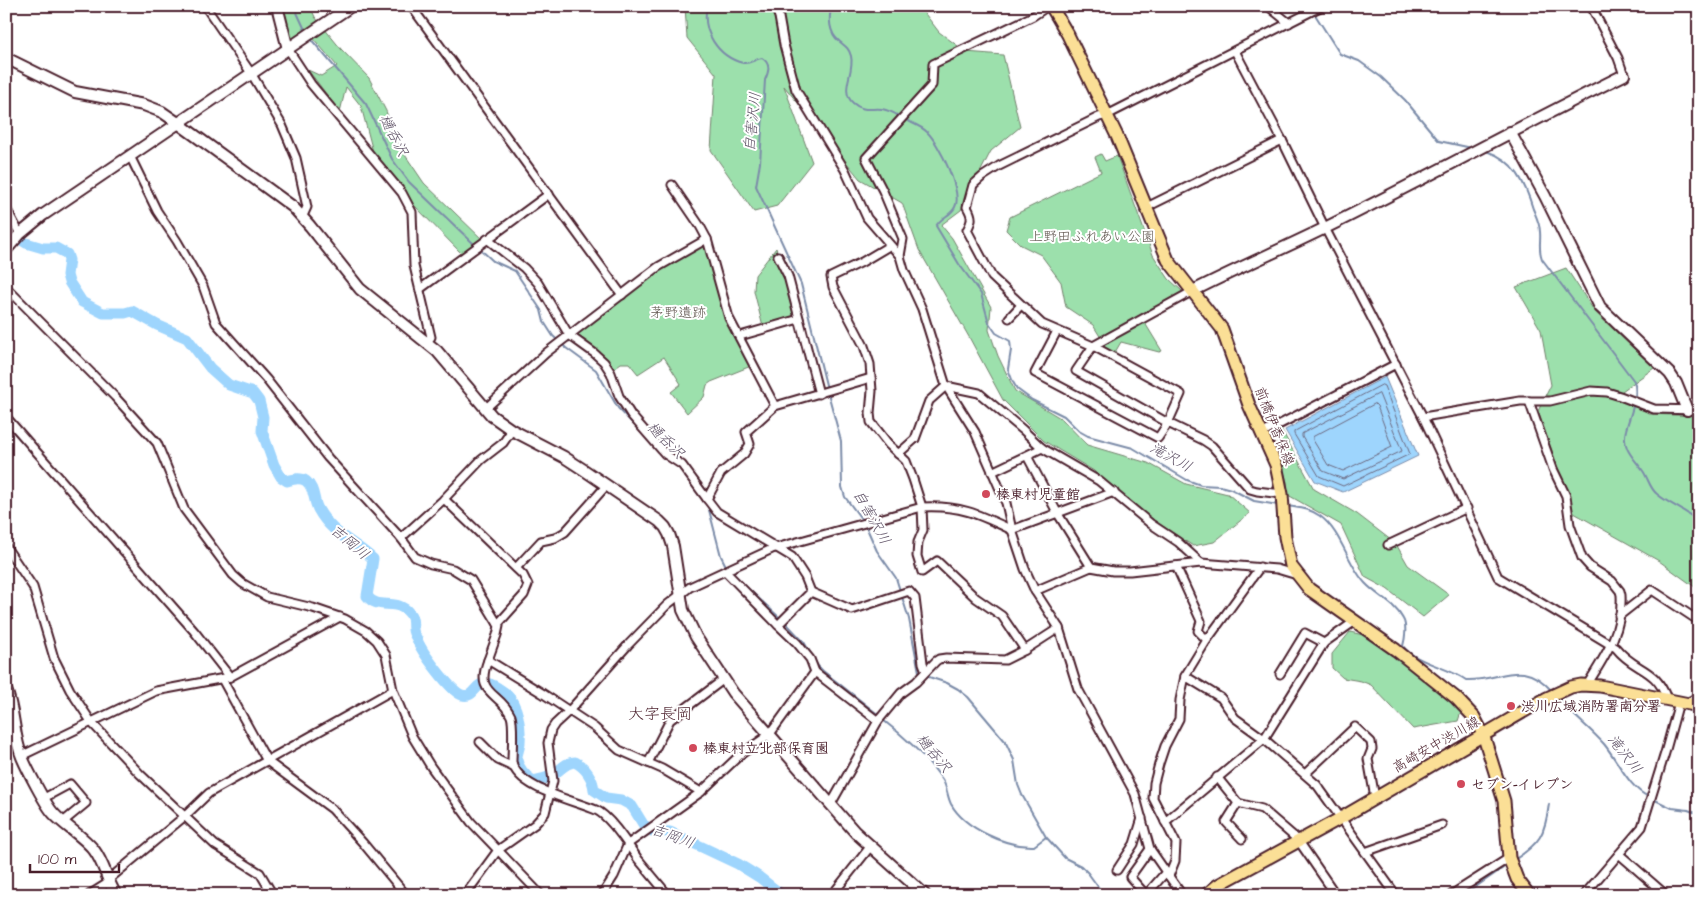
<svg xmlns="http://www.w3.org/2000/svg" width="1705" height="901" font-family="'Architects Daughter','Klee One',sans-serif">
<rect width="100%" height="100%" fill="#fff"/>
<filter id="ink" filterUnits="userSpaceOnUse"><feTurbulence type="fractalNoise" baseFrequency=".02" numOctaves="2"/><feDisplacementMap in="SourceGraphic" scale="10" xChannelSelector="R" yChannelSelector="G"/><feConvolveMatrix kernelMatrix="1 2 1 2 8 2 1 2 1" color-interpolation-filters="sRGB"/></filter>
<g filter="url(#ink)">
<g fill="#9ce0ac" stroke="#73806c">
<polygon points="282,6 310,6 315,17 341,49 369,78 386,111 397,143 424,183 484,241 461,253 413,204 373,152 361,106 346,87 340,112 308,70 321,76 337,66 306,30 290,42"/>
<polygon points="685,6 919,6 939,32 966,52 1003,55 1020,127 991,151 961,210 941,225 952,238 991,307 989,330 998,356 1015,391 1062,419 1087,445 1148,463 1186,484 1228,494 1250,513 1214,542 1193,546 1140,511 1104,482 1094,471 1044,441 1003,400 969,337 919,250 902,203 860,179 784,86 812,162 777,206 754,212 711,150 716,74 687,38"/>
<polygon points="1101,154 1105,161 1117,156 1153,255 1169,279 1182,291 1181,294 1140,315 1162,351 1159,352 1121,342 1114,354 1098,346 1101,338 1093,325 1066,307 1061,282 1041,255 1021,245 1006,230 1010,217 1101,172 1095,157"/>
<polygon points="705,244 727,317 751,366 711,382 707,385 704,397 687,413 671,392 681,384 664,357 638,374 629,363 621,363 613,369 575,336 575,333 658,269"/>
<polygon points="776,248 787,277 796,316 795,318 763,327 754,291 755,275"/>
<polygon points="1566,268 1595,312 1654,368 1622,391 1649,414 1699,416 1699,590 1659,561 1574,513 1538,411 1551,385 1541,330 1516,287"/>
<polygon points="1280,427 1314,489 1357,514 1396,544 1408,565 1449,595 1423,617 1387,589 1365,577 1341,525 1288,495 1287,482 1277,449"/>
<polygon points="1350,632 1381,639 1461,712 1458,721 1413,729 1371,685 1361,681 1343,678 1332,668 1332,654"/>
</g>
<polygon fill="#9ed5fd" stroke="#7c8ca9" points="1385,377 1418,456 1343,492 1315,481 1285,430"/>
<g fill="none" stroke-linecap="round" stroke-linejoin="round">
<g stroke="#6c687f" stroke-width="1">
<polygon points="1382,385 1384,386 1410,454 1343,486 1319,476 1294,434 1294,432"/>
<polygon points="1379,394 1402,451 1343,479 1323,471 1302,437 1302,434"/>
<polygon points="1375,404 1377,406 1392,447 1343,471 1328,465 1313,440 1313,437"/>
</g>
<g stroke="#7c8ca9" stroke-width="2">
<polyline points="294,6 306,32"/>
<path d="M707,6C701,31 718,57 743,63C750,64 755,59 762,58C771,64 769,71 765,80L760,163L756,186L801,284L827,389"/>
<path d="M832,6C828,18 829,33 839,41C845,46 849,48 851,56C855,72 839,90 853,103C863,112 870,108 882,109C888,110 894,113 899,116"/>
<polyline points="1314,13 1340,54 1359,61 1381,77 1405,100 1439,141 1472,148"/>
<polyline points="310,38 366,104 392,159 409,182 475,245"/>
<path d="M904,119C911,123 921,126 927,132C939,143 963,193 955,207C951,216 942,216 936,226L959,264L981,294L989,323L996,333L1010,341L1011,350L1008,369L1013,382L1017,389L1032,400L1064,416L1079,431L1088,436L1133,448L1187,480L1201,485L1220,486L1231,489L1254,501L1278,505"/>
<path d="M1486,151C1515,160 1525,183 1533,209C1536,216 1540,224 1540,232C1541,241 1538,249 1542,259L1634,381C1639,397 1630,414 1626,430C1621,448 1634,458 1643,471C1648,478 1650,489 1657,494C1670,505 1686,510 1699,522"/>
<polyline points="479,248 493,261 515,271 541,310 544,322 553,336 566,348 596,370 618,408 655,447"/>
<polyline points="828,393 841,441 842,487 845,497 862,520"/>
<polyline points="708,506 721,556 727,568"/>
<path d="M1288,506C1300,508 1309,508 1320,516C1341,531 1348,565 1365,583C1377,596 1395,603 1403,619C1407,626 1405,639 1403,646C1416,663 1448,667 1466,680C1501,682 1521,656 1552,691"/>
<polyline points="865,524 877,551 896,578 909,619 919,672 926,676 947,683 958,689 968,697 1005,741 1014,760 1018,785 1022,795 1046,837 1065,858 1081,866 1088,873 1104,895"/>
<polyline points="737,578 781,619"/>
<polyline points="785,622 804,642 818,666 823,671 880,716"/>
<path d="M1558,698C1572,715 1590,728 1604,744C1618,761 1629,788 1649,797"/>
<path d="M883,720C905,737 926,756 942,779C947,786 947,796 951,804C965,829 1007,847 1034,846L1046,837"/>
<polyline points="1653,799 1672,808 1688,810 1699,814"/>
<path d="M1514,860C1540,843 1545,835 1549,804"/>
<polyline points="1464,895 1506,866"/>
</g>
<path stroke="#9ed5fd" stroke-width="11" d="M6,230L26,243L43,248H56L67,254L69,260L67,275L69,282L82,302L103,313H125L132,311L157,325L187,338L210,368L229,385L253,393L259,401L263,417L262,431L274,465L281,477L287,481C294,479 300,477 306,481C315,488 313,500 318,509C333,536 353,540 373,559L367,596C378,611 397,597 410,614C414,619 412,623 413,629C413,632 415,636 417,639C420,650 452,693 462,695C479,699 473,673 498,688C501,690 505,692 507,695C518,705 521,727 520,742C520,748 516,755 517,760C519,770 526,776 533,781C541,780 547,778 553,775C561,770 565,762 575,762C585,767 593,778 594,790L606,798L621,800L632,806L643,824L652,831L670,832L738,864L759,877L782,895"/>
<defs>
<g id="street">
<polyline points="205,6 251,73 282,125 296,158 307,207 302,218"/>
<polyline points="411,6 622,295"/>
<polyline points="775,6 779,17 784,45 796,90 845,170 867,218 900,256 904,270 922,309 946,386 975,432 1006,503 1012,530 1025,569 1035,591 1059,628 1078,689 1135,794 1150,849 1182,895"/>
<polyline points="1268,6 1289,23"/>
<polyline points="1591,6 1618,58 1624,75"/>
<polyline points="288,49 311,84 402,193 412,212 414,266 431,337 427,342"/>
<path d="M1235,51L1282,140L1325,228L1423,417L1498,577L1616,648C1635,672 1655,666 1667,699"/>
<polyline points="130,156 157,211 177,241 203,286 216,323 266,379 328,458 401,538 415,557 431,564 453,569 471,580 499,626 497,635 488,660 542,693 595,728 619,750 662,769 701,792"/>
<polyline points="672,185 700,226 707,239 729,318 775,406"/>
<polyline points="1147,207 1282,140"/>
<polyline points="6,208 20,234"/>
<polyline points="487,239 524,268 538,283 569,335 594,353 604,362 611,373 619,396 631,415 665,454 682,465 707,499"/>
<polyline points="889,246 862,262 831,277 833,287 864,346 870,364 872,391 870,413 871,422 889,445 906,461 913,479 922,507 923,530 918,542 917,556 922,572 937,561 976,598 1002,616 1025,650"/>
<polyline points="778,256 788,276 819,394"/>
<polyline points="900,256 903,239 883,191 866,158 932,85 933,64 1033,16 1048,6"/>
<polyline points="6,287 115,397 157,443 184,509 233,575 242,583 267,597 313,608 345,619 366,631 377,641 386,655 393,690 412,736 431,767 471,822 541,895"/>
<polyline points="420,289 549,194"/>
<polyline points="1193,291 1093,346 1076,371 1168,423 1203,440 1212,446 1250,489 1257,491 1282,494"/>
<polyline points="1009,318 1021,305"/>
<path d="M1057,331L1035,373L1158,438L1168,423L1181,394L1093,346L1042,324L992,277L967,230C972,221 973,217 967,207L973,185L982,177L999,166L1099,117L1107,115L1322,6"/>
<polyline points="740,336 799,319"/>
<polyline points="871,378 775,406 746,432 750,444 744,454 721,473 707,499 717,512 792,557 805,577 811,592 852,610 909,591 915,598 923,663 926,671"/>
<polyline points="946,386 979,393 1023,430 1042,448 1099,481 1151,524 1178,542 1201,563"/>
<path d="M1529,401L1553,469L1566,496L1570,525L1582,558L1590,567L1612,581L1620,591L1621,595C1623,631 1605,656 1587,685"/>
<polyline points="485,409 546,353 658,267 707,239"/>
<polyline points="6,417 194,631 230,677"/>
<polyline points="1423,417 1520,401 1550,401 1591,391 1607,392 1620,396 1654,409 1699,410"/>
<polyline points="1263,433 1396,364"/>
<polyline points="898,454 915,439 929,401 946,386"/>
<polyline points="1027,456 1058,514 1091,567"/>
<polyline points="992,472 1042,448"/>
<polyline points="444,499 523,575 528,585 524,595 498,624"/>
<polyline points="401,538 443,500 481,460 503,443 512,430"/>
<polyline points="1388,545 1467,508"/>
<polyline points="6,547 33,587 54,658 70,690 92,723 140,774 215,845 260,873 273,895"/>
<polyline points="1176,566 1201,621 1198,631 1207,640"/>
<polyline points="516,568 541,541 555,538 565,532 606,486"/>
<polyline points="726,572 778,625"/>
<polyline points="1035,591 1091,567 1113,571 1130,571 1201,563 1277,569 1297,575"/>
<polyline points="1619,616 1652,590 1699,621"/>
<path d="M488,660C474,696 500,691 511,716C514,724 512,752 512,762C518,789 573,800 596,810C610,816 629,846 638,859C648,871 658,883 668,895"/>
<polyline points="815,672 878,721"/>
<polyline points="1280,674 1305,633 1324,643"/>
<polyline points="1185,676 1221,698 1235,718 1264,739 1317,785 1396,895"/>
<polyline points="222,679 267,761 332,809 363,843 406,895"/>
<polyline points="1687,703 1699,696"/>
<polyline points="480,742 498,760 513,767"/>
<polyline points="21,756 156,691 230,677 340,617"/>
<polyline points="648,763 670,720 724,679"/>
<polyline points="1305,774 1355,727 1371,742 1372,749 1368,759 1375,798"/>
<polyline points="1217,777 1238,803 1262,809 1298,840 1336,895"/>
<polyline points="44,798 70,784 86,803 63,822"/>
<polyline points="1238,803 1226,822 1242,839"/>
<polyline points="831,804 878,721 901,693 916,682 936,661 939,659 946,658 1005,660 1025,650 1059,628"/>
<polyline points="1165,822 1264,739 1324,643 1355,621"/>
<polyline points="1150,849 1130,877 1146,895 1166,872"/>
<polyline points="1365,852 1442,825"/>
<polyline points="1619,854 1666,895"/>
<polyline points="1117,870 1134,844 1142,818"/>
<polyline points="1169,876 1175,861 1176,843 1153,798 1154,783 1159,764 1165,746 1179,719 1180,700 1185,676 1207,640 1260,567"/>
<polyline points="108,880 185,816 209,793 393,690"/>
<polyline points="89,895 108,883"/>
<path d="M465,895L498,850L535,824L545,813L553,781L548,743L551,730L555,724L569,711L628,645L667,605L690,587L772,549L922,507C960,505 978,514 1012,530L1114,492"/>
<polyline points="602,895 614,876 628,844 701,792 740,755 770,734 815,672 810,659 797,643 778,625 811,592"/>
<polyline points="832,895 870,847"/>
<polyline points="1451,895 1509,858"/>
<polyline points="1584,895 1642,827 1665,753 1679,702"/>
</g>
<g id="secondary">
<polyline points="277,6 288,49"/>
<polyline points="6,58 75,92 144,105 162,112 178,123 293,207 310,226 360,289 437,351 492,416 512,430 564,457 584,470 659,521 665,527 669,534 673,546 683,610 696,637 733,693 855,832 925,895"/>
<polyline points="1510,132 1545,196 1600,307 1670,374 1676,383 1687,410"/>
<polyline points="6,250 20,234 43,215 351,6"/>
<path d="M1193,291C1236,269 1280,250 1323,229C1424,179 1523,125 1624,75"/>
<path d="M6,690C15,711 13,736 22,757C27,769 46,806 54,814C66,827 83,836 94,850C104,863 107,881 116,895"/>
</g>
<g id="primary">
<polyline points="1051,6 1068,35 1117,136 1168,260 1222,329 1249,405 1276,465 1282,494 1285,537 1291,566 1309,589 1396,650 1456,698 1474,717 1483,734 1504,801 1509,858 1517,879 1529,895"/>
<polyline points="1206,895 1218,885 1341,818 1547,698 1571,687 1581,685 1600,686 1699,706"/>
</g>
</defs>
<use href="#street" stroke="#4a1f2b" stroke-width="11"/>
<use href="#secondary" stroke="#4a1f2b" stroke-width="14"/>
<use href="#primary" stroke="#4a1f2b" stroke-width="15"/>
<use href="#street" stroke="#fff" stroke-width="7"/>
<use href="#secondary" stroke="#fff" stroke-width="10"/>
<use href="#primary" stroke="#fbdf96" stroke-width="11"/>
</g>
</g>
<g fill="#d1495b" stroke="#fff" stroke-width="2">
<circle cx="986" cy="494" r="5"/>
<circle cx="1511" cy="706" r="5"/>
<circle cx="693" cy="748" r="5"/>
<circle cx="1461" cy="784" r="5"/>
</g>
<g text-anchor="middle" stroke-width="4" stroke-linejoin="round" paint-order="stroke">
<g font-size="14" fill="#635952" stroke="#fff">
<text x="1092" y="241">上野田ふれあい公園</text>
<text x="678" y="317">茅野遺跡</text>
</g>
<g font-size="14" fill="#4a1f2b" stroke="#fff">
<text transform="translate(1275 426) rotate(68)" y="5">前橋伊香保線</text>
<text transform="translate(1436 744) rotate(-30)" y="5">高崎安中渋川線</text>
</g>
<g font-size="14" font-weight="bold" fill="#4a1f2b" stroke="#fff" text-anchor="start">
<text x="996" y="499">榛東村児童館</text>
<text x="1521" y="711">渋川広域消防署南分署</text>
<text x="703" y="753">榛東村立北部保育園</text>
<text x="1471" y="789">セブン-イレブン</text>
</g>
<g font-size="15" font-style="italic" fill="#63566a" stroke="#fff">
<text transform="translate(752 122) rotate(-84)" y="5">自害沢川</text>
<text transform="translate(394 135) rotate(63)" y="5">樋呑沢</text>
<text transform="translate(666 440) rotate(45)" y="5">樋呑沢</text>
<text transform="translate(1171 457) rotate(29)" y="5">滝沢川</text>
<text transform="translate(872 517) rotate(61)" y="5">自害沢川</text>
<text transform="translate(350 542) rotate(40)" y="5">吉岡川</text>
<text transform="translate(934 753) rotate(50)" y="5">樋呑沢</text>
<text transform="translate(1625 754) rotate(52)" y="5">滝沢川</text>
<text transform="translate(673 836) rotate(20)" y="5">吉岡川</text>
</g>
<g font-size="16" fill="#4a1f2b" stroke="#fff">
<text x="660" y="719">大字長岡</text>
</g>
</g>
<rect width="1705" height="901" fill="none" stroke="#fff" stroke-width="25"/>
<rect x="12" y="12" width="1680" height="876" fill="none" stroke="#4a1f2b" stroke-width="2" filter="url(#ink)"/>
<path d="M30 864v8h89v-8" fill="none" stroke="#4a1f2b" stroke-width="2.5"/>
<text x="38" y="864" font-size="15" fill="#4a1f2b" stroke="#ffffff" stroke-width="4" paint-order="stroke">100 m</text>
</svg>
